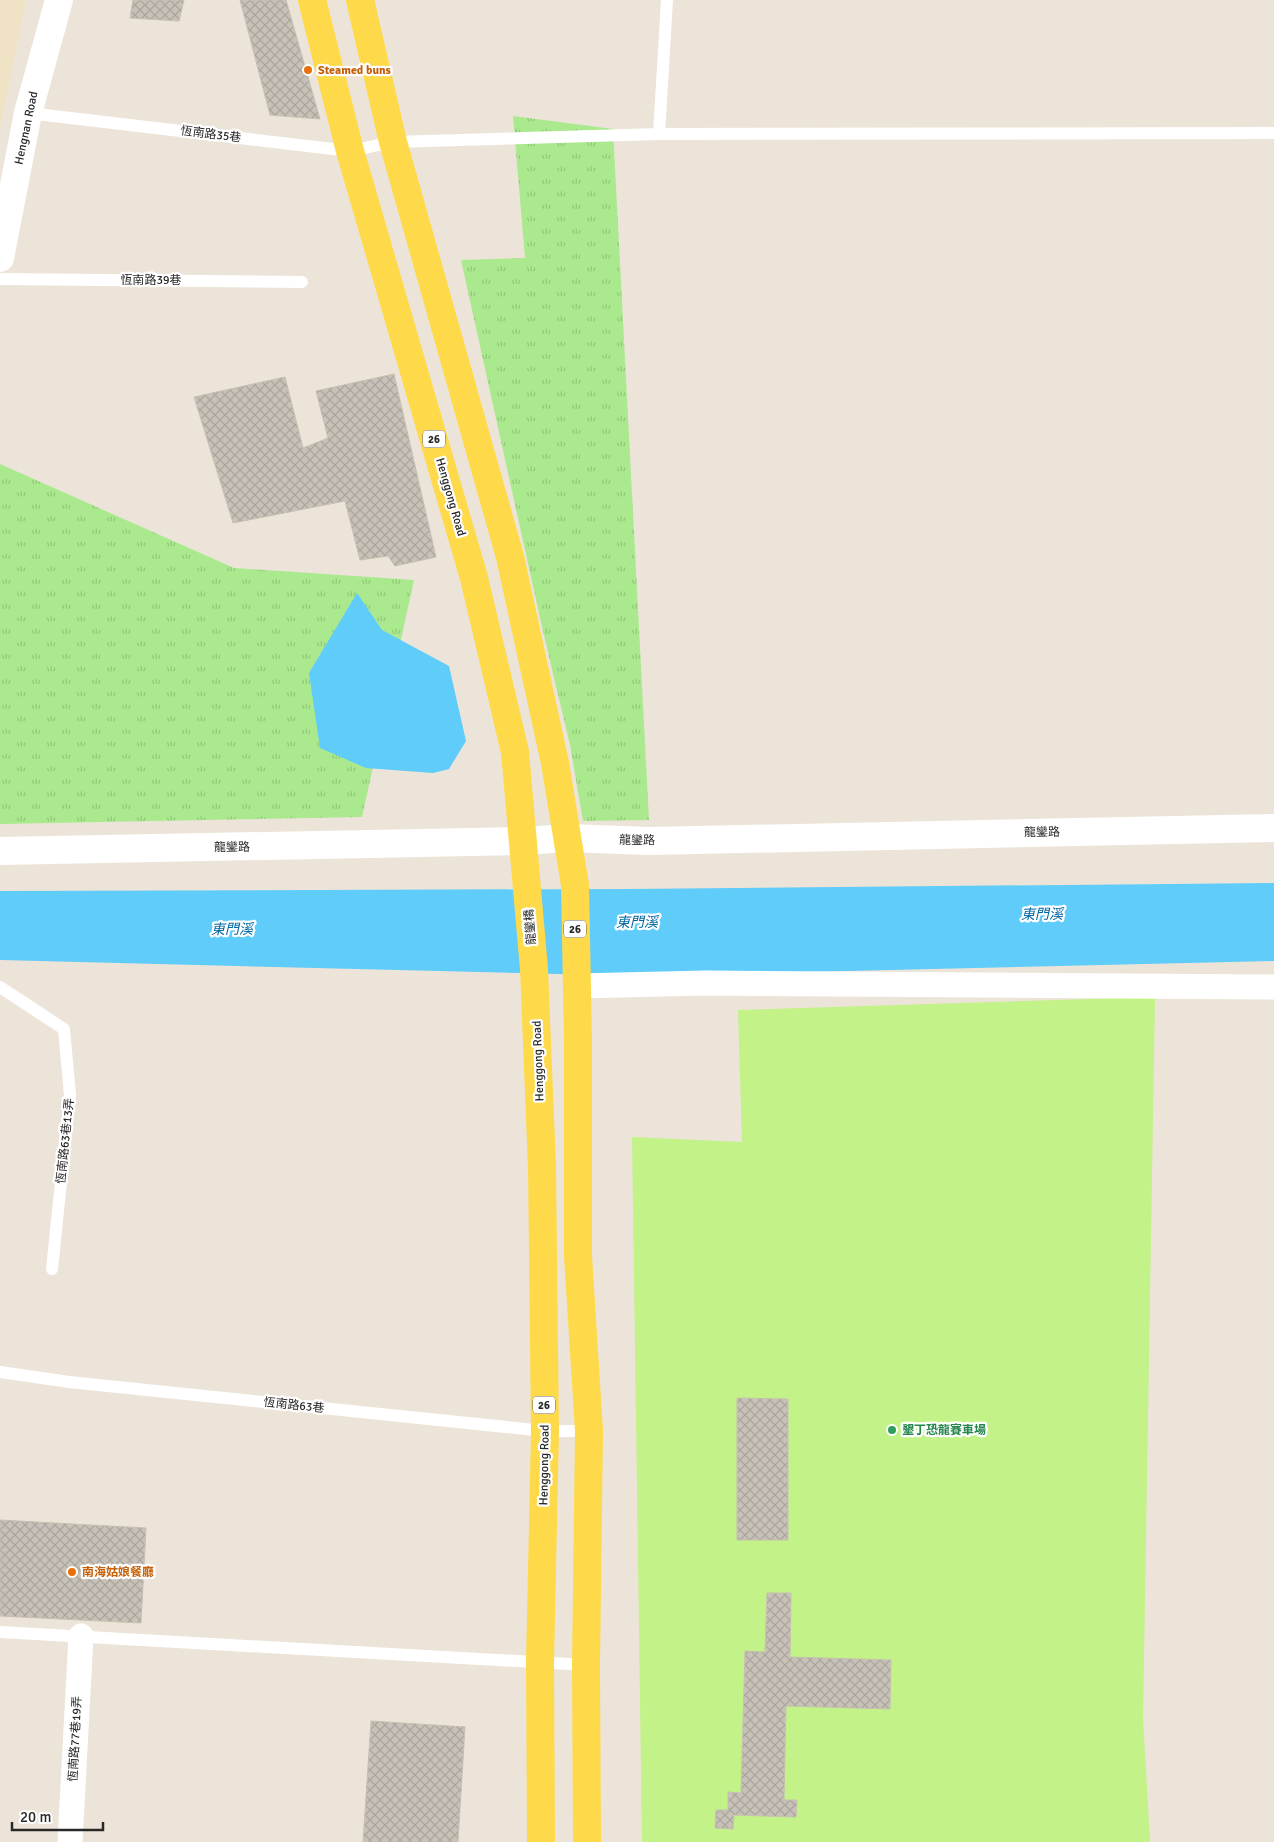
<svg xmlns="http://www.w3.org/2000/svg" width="1274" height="1842" font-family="Signika,'Noto Sans TC',sans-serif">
<defs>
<pattern id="grass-tufts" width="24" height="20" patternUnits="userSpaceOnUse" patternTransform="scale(1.25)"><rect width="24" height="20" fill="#aae98e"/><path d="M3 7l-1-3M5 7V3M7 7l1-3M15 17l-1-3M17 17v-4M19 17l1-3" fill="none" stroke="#92c87a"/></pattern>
<pattern id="building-cross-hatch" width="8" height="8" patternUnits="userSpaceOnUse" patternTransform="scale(1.25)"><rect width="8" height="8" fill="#c7c1b8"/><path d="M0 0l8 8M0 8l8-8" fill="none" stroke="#aba69e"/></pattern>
</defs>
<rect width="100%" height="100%" fill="#ece4d8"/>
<polygon fill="#f0e3c5" points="0,0 26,0 0,129"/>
<g fill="url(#grass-tufts)">
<polygon points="513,116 613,129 649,820 583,821 570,745 542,627 461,260 525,258"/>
<polygon points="0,464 234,568 414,580 362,817 0,824"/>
</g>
<polygon fill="#c2f288" points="1155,997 1143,1718 1150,1842 642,1842 632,1137 742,1142 738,1010"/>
<g fill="#5fccfa">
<polygon points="357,593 382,630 449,666 466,741 449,769 433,773 366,768 320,748 309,673"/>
<polygon points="1274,883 1274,961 637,976 0,960 0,891 627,889"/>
</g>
<g fill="url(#building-cross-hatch)" stroke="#c7c0b1">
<polygon points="133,0 184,0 179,21 130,18"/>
<polygon points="240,0 286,0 320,119 270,115"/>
<polygon points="394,374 436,557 395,566 388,556 360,560 345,501 233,523 194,397 285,377 303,448 328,438 316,391"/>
<polygon points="737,1398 788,1399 788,1540 737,1540"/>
<polygon points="0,1520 146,1528 141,1623 0,1616"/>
<polygon points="767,1593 791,1593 790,1657 891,1660 890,1709 786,1706 784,1800 797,1800 796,1817 734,1815 733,1829 715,1828 716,1810 728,1810 728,1792 741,1793 745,1651 765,1652"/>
<polygon points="371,1721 465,1727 458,1842 363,1842"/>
</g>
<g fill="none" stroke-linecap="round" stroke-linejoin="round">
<g stroke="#fff" stroke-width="12">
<polyline points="28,113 350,151 393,142 659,134 1274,133"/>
<polyline points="659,134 667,0"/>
<polyline points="0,279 302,282"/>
<polyline points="0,987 64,1029 70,1095 52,1269"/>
<polyline points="0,1372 69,1382 545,1431 589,1431"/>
<polyline points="0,1632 586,1665"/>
</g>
<g stroke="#fff" stroke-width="25">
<polyline points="576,986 706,983 1274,987"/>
<polyline points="70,1842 81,1636"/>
</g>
<g stroke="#fff" stroke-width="28">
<polyline points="0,258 28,113 59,0"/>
<polyline points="0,851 523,841 568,838 649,841 1274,828"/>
</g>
<g stroke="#feda4b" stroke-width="28">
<polyline points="312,0 350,151 474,578 515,752 534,969 542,1167 545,1431 540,1662 541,1842"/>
<polyline points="360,0 393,142 510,557 555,763 575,885 578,1040 578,1256 589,1431 586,1665 587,1842"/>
</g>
</g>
<g fill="#e8710a" stroke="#fff" stroke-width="2">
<circle cx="308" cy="70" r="5"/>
<circle cx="72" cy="1572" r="5"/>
</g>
<circle fill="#2e9e5b" stroke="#fff" stroke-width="2" cx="892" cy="1430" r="5"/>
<g text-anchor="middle" stroke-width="4.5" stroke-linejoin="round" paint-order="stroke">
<g fill="#fff" stroke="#686868" stroke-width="1">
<rect x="423" y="430.5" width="22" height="17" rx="4"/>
<rect x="564" y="920.5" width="22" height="17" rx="4"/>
<rect x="533" y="1396.5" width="22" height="17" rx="4"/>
</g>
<g font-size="11" font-weight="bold" fill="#282828">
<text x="434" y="443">26</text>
<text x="575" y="933">26</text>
<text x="544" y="1409">26</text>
</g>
<g font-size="12" font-weight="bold" fill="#c56008" stroke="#fff" text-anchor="start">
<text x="318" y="74">Steamed buns</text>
<text x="82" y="1576">南海姑娘餐廳</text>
</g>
<g font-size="12" fill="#282828" stroke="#fff">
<text transform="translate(26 128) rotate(-78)" y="4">Hengnan Road</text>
<text transform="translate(211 134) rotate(7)" y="4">恆南路35巷</text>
<text x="151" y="284">恆南路39巷</text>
<text transform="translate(451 497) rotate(74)" y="4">Henggong Road</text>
<text transform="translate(1042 832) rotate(-1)" y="4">龍鑾路</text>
<text transform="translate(637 840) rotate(1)" y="4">龍鑾路</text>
<text transform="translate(232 847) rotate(-1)" y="4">龍鑾路</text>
<text transform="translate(530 927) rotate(-95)" y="4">龍鑾橋</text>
<text transform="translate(538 1061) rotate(-92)" y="4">Henggong Road</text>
<text transform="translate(65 1141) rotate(-84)" y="4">恆南路63巷13弄</text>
<text transform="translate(294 1405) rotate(6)" y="4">恆南路63巷</text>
<text transform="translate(544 1465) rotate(-89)" y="4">Henggong Road</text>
<text transform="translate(75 1739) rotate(-87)" y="4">恆南路77巷19弄</text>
</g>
<g font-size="12" font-weight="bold" fill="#27864d" stroke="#fff" text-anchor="start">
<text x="902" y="1434">墾丁恐龍賽車場</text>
</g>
<g font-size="14" font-style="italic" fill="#0067a4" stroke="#fff">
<text transform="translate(1042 914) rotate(-1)" y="5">東門溪</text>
<text transform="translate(637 922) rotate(-1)" y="5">東門溪</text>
<text transform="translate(232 929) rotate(-1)" y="5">東門溪</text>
</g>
</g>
<path d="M12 1822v8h91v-8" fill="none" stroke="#282828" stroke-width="2.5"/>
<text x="20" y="1822" font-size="15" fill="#282828" stroke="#ffffff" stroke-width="4" paint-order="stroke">20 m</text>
</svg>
